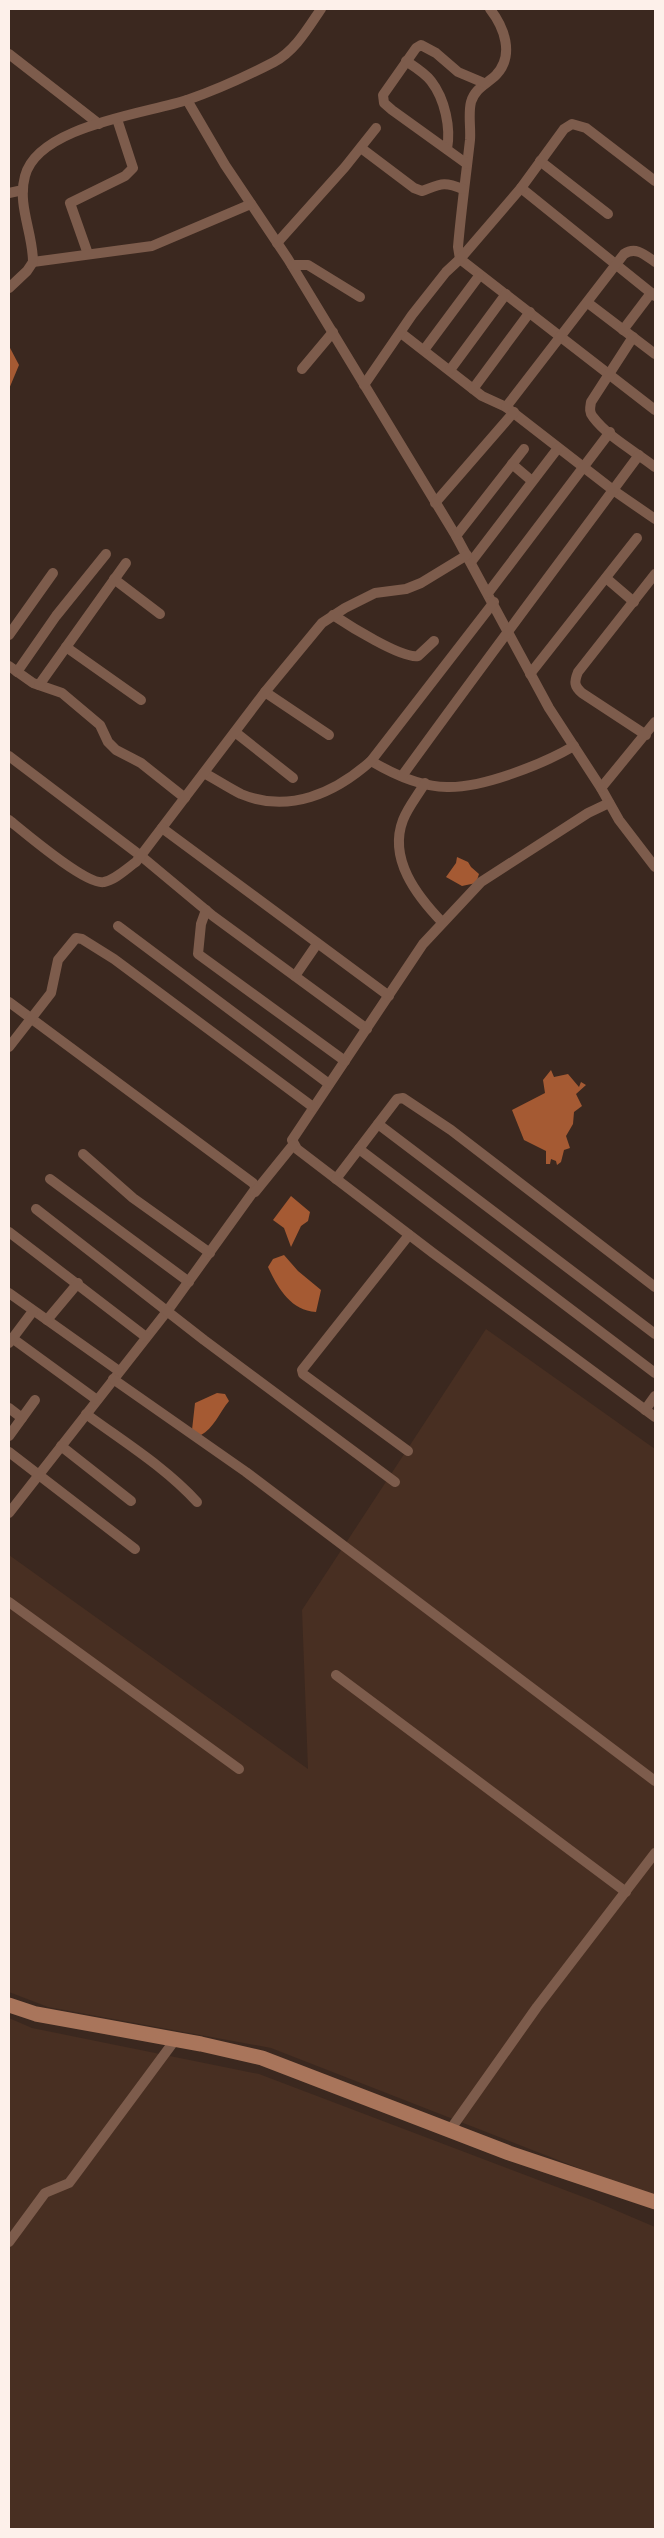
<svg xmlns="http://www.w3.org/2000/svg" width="664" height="2538" font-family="'DejaVu Sans',sans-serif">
<rect width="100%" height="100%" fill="#3b281f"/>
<g fill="#482f22">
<polygon points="486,1329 655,1449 655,2198 271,2048 48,2007 9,1992 9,1555 308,1769 302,1610"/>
<polygon points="9,2018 32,2028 259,2074 594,2201 655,2227 655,2529 9,2529"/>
</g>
<g fill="#a55a33">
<polygon points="9,346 19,365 9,389"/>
<polygon points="457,857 468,862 471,867 479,874 476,883 462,886 446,877 456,863"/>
<polygon points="551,1070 554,1077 568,1074 579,1087 581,1082 586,1085 576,1094 582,1106 574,1112 573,1124 566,1136 570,1148 564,1150 561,1162 557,1165 556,1161 551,1159 550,1164 546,1164 546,1151 524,1140 512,1110 545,1093 543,1080"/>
<polygon points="291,1196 310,1212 308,1221 301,1226 291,1247 284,1228 273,1220"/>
<path d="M284,1255L298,1271L321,1290L316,1312C290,1310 278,1288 268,1267L273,1259Z"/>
<path d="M217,1393L225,1394L229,1401C220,1412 213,1429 201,1435L192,1430L195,1403Z"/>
</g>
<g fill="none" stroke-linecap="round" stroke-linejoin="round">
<g stroke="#7d5c4c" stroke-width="10">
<path d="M490,9C504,27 515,55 496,75C487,84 475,88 471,102C468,114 471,128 470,140C466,176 461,211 458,247L460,259L655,410"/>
<polyline points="9,54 99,124"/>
<path d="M406,61C415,67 425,73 431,81C445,99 451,128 447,149"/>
<polyline points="187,100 225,165 288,259 456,536 549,708 601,788 619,820 655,867"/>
<path d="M361,148L414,188L422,191C441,184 443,181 463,189"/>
<polyline points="540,161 608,214"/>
<polyline points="467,164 392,110 384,103 383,95 416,48 421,45 436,53 458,72 484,83"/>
<polyline points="521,188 655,296"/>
<polyline points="9,193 23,190"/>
<polyline points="277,243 345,167 376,128"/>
<polyline points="88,254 70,203 125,176 133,168 117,119"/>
<polyline points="33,262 152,246 251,204"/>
<polyline points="292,265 308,265 360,297"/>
<path d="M9,288L27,271L33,262C33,233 17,205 25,176C38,126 144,114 187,100C216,90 247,76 274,62C295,51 308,28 321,9"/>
<polyline points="588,303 655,354"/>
<polyline points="623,330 651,293"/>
<polyline points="401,333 482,396 506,407 613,490 655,519"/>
<path d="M633,337L591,402C590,408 589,412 593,417C608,437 636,452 655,467"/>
<polyline points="424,350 479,276"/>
<polyline points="302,369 333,332"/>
<polyline points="450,370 506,294"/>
<polyline points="364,385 412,315 446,272 460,259 521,188 564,129 572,124 586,128 655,181"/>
<polyline points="473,389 530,312"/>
<path d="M506,407L624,254C636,246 645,255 655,262"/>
<polyline points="512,464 532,481"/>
<polyline points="435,503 514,412"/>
<polyline points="456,536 524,449"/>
<polyline points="471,562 558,448"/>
<polyline points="606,578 634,602"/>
<polyline points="114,579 160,614"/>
<polyline points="488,593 610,432"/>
<path d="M333,615C348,625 402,659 418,656L434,641"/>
<polyline points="9,635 53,573"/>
<polyline points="66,647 141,700"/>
<polyline points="9,666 33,683 62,693 100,725 108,742 116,750 141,763 185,798"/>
<polyline points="17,672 56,616 106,554"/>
<polyline points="530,674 637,538"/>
<polyline points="39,685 126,563"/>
<polyline points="265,692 329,735"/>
<polyline points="235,732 293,778"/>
<path d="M646,735L582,693C574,686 574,682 578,672L655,574"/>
<polyline points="9,756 141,856 213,916 367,1029"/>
<path d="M371,761C393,774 420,787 447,787C483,788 543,764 574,746"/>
<path d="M204,773C217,780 229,788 241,794C289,814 335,793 371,761L494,602"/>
<path d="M402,776C480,668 560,562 639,455"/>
<path d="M425,783C418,795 408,807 403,820C388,859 417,896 442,922"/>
<polyline points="601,788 655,722"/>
<polyline points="609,803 588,813 481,882 423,944 292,1140 297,1149 433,1253 655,1417"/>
<path d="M9,820C24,832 87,886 104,882C115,880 126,869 136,862L265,692L322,623L345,608L375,593L406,589L421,583L467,555"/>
<polyline points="162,828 389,996"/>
<polyline points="206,910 201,924 198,954 345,1061"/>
<polyline points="118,926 329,1084"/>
<polyline points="295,976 317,944"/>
<polyline points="9,1002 253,1183 256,1188 168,1310 9,1513"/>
<polyline points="9,1047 51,993 58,960 76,938 82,939 114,959 313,1107"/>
<polyline points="378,1124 655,1334"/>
<polyline points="359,1149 655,1373"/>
<polyline points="83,1154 133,1198 210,1253"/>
<polyline points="50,1179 189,1282"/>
<polyline points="336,1179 397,1099 403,1098 451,1130 655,1287"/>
<polyline points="255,1192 293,1145"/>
<polyline points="36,1209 204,1340 395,1482"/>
<polyline points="9,1232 146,1337"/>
<polyline points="9,1293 119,1371"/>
<polyline points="47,1320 78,1283"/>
<polyline points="12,1338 97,1400"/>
<polyline points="9,1343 33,1311"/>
<polyline points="113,1379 246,1472 655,1781"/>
<polyline points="9,1408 22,1418"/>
<polyline points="645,1410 655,1396"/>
<path d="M86,1414C124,1442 165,1467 197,1502"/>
<polyline points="9,1436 35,1400"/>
<polyline points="61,1446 131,1501"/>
<polyline points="408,1451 303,1374 302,1370 409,1235"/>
<polyline points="9,1452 135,1549"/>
<polyline points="9,1602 239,1769"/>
<polyline points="336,1675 626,1892"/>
<polyline points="450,2130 537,2007 655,1853"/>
<polyline points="9,2242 45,2193 69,2183 75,2175 175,2040"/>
</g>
<polyline stroke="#a9755b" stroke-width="15" points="9,2005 36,2014 201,2044 262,2058 509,2153 655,2202"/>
</g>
<rect width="664" height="2538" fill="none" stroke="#fdf0ea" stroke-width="20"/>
</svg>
